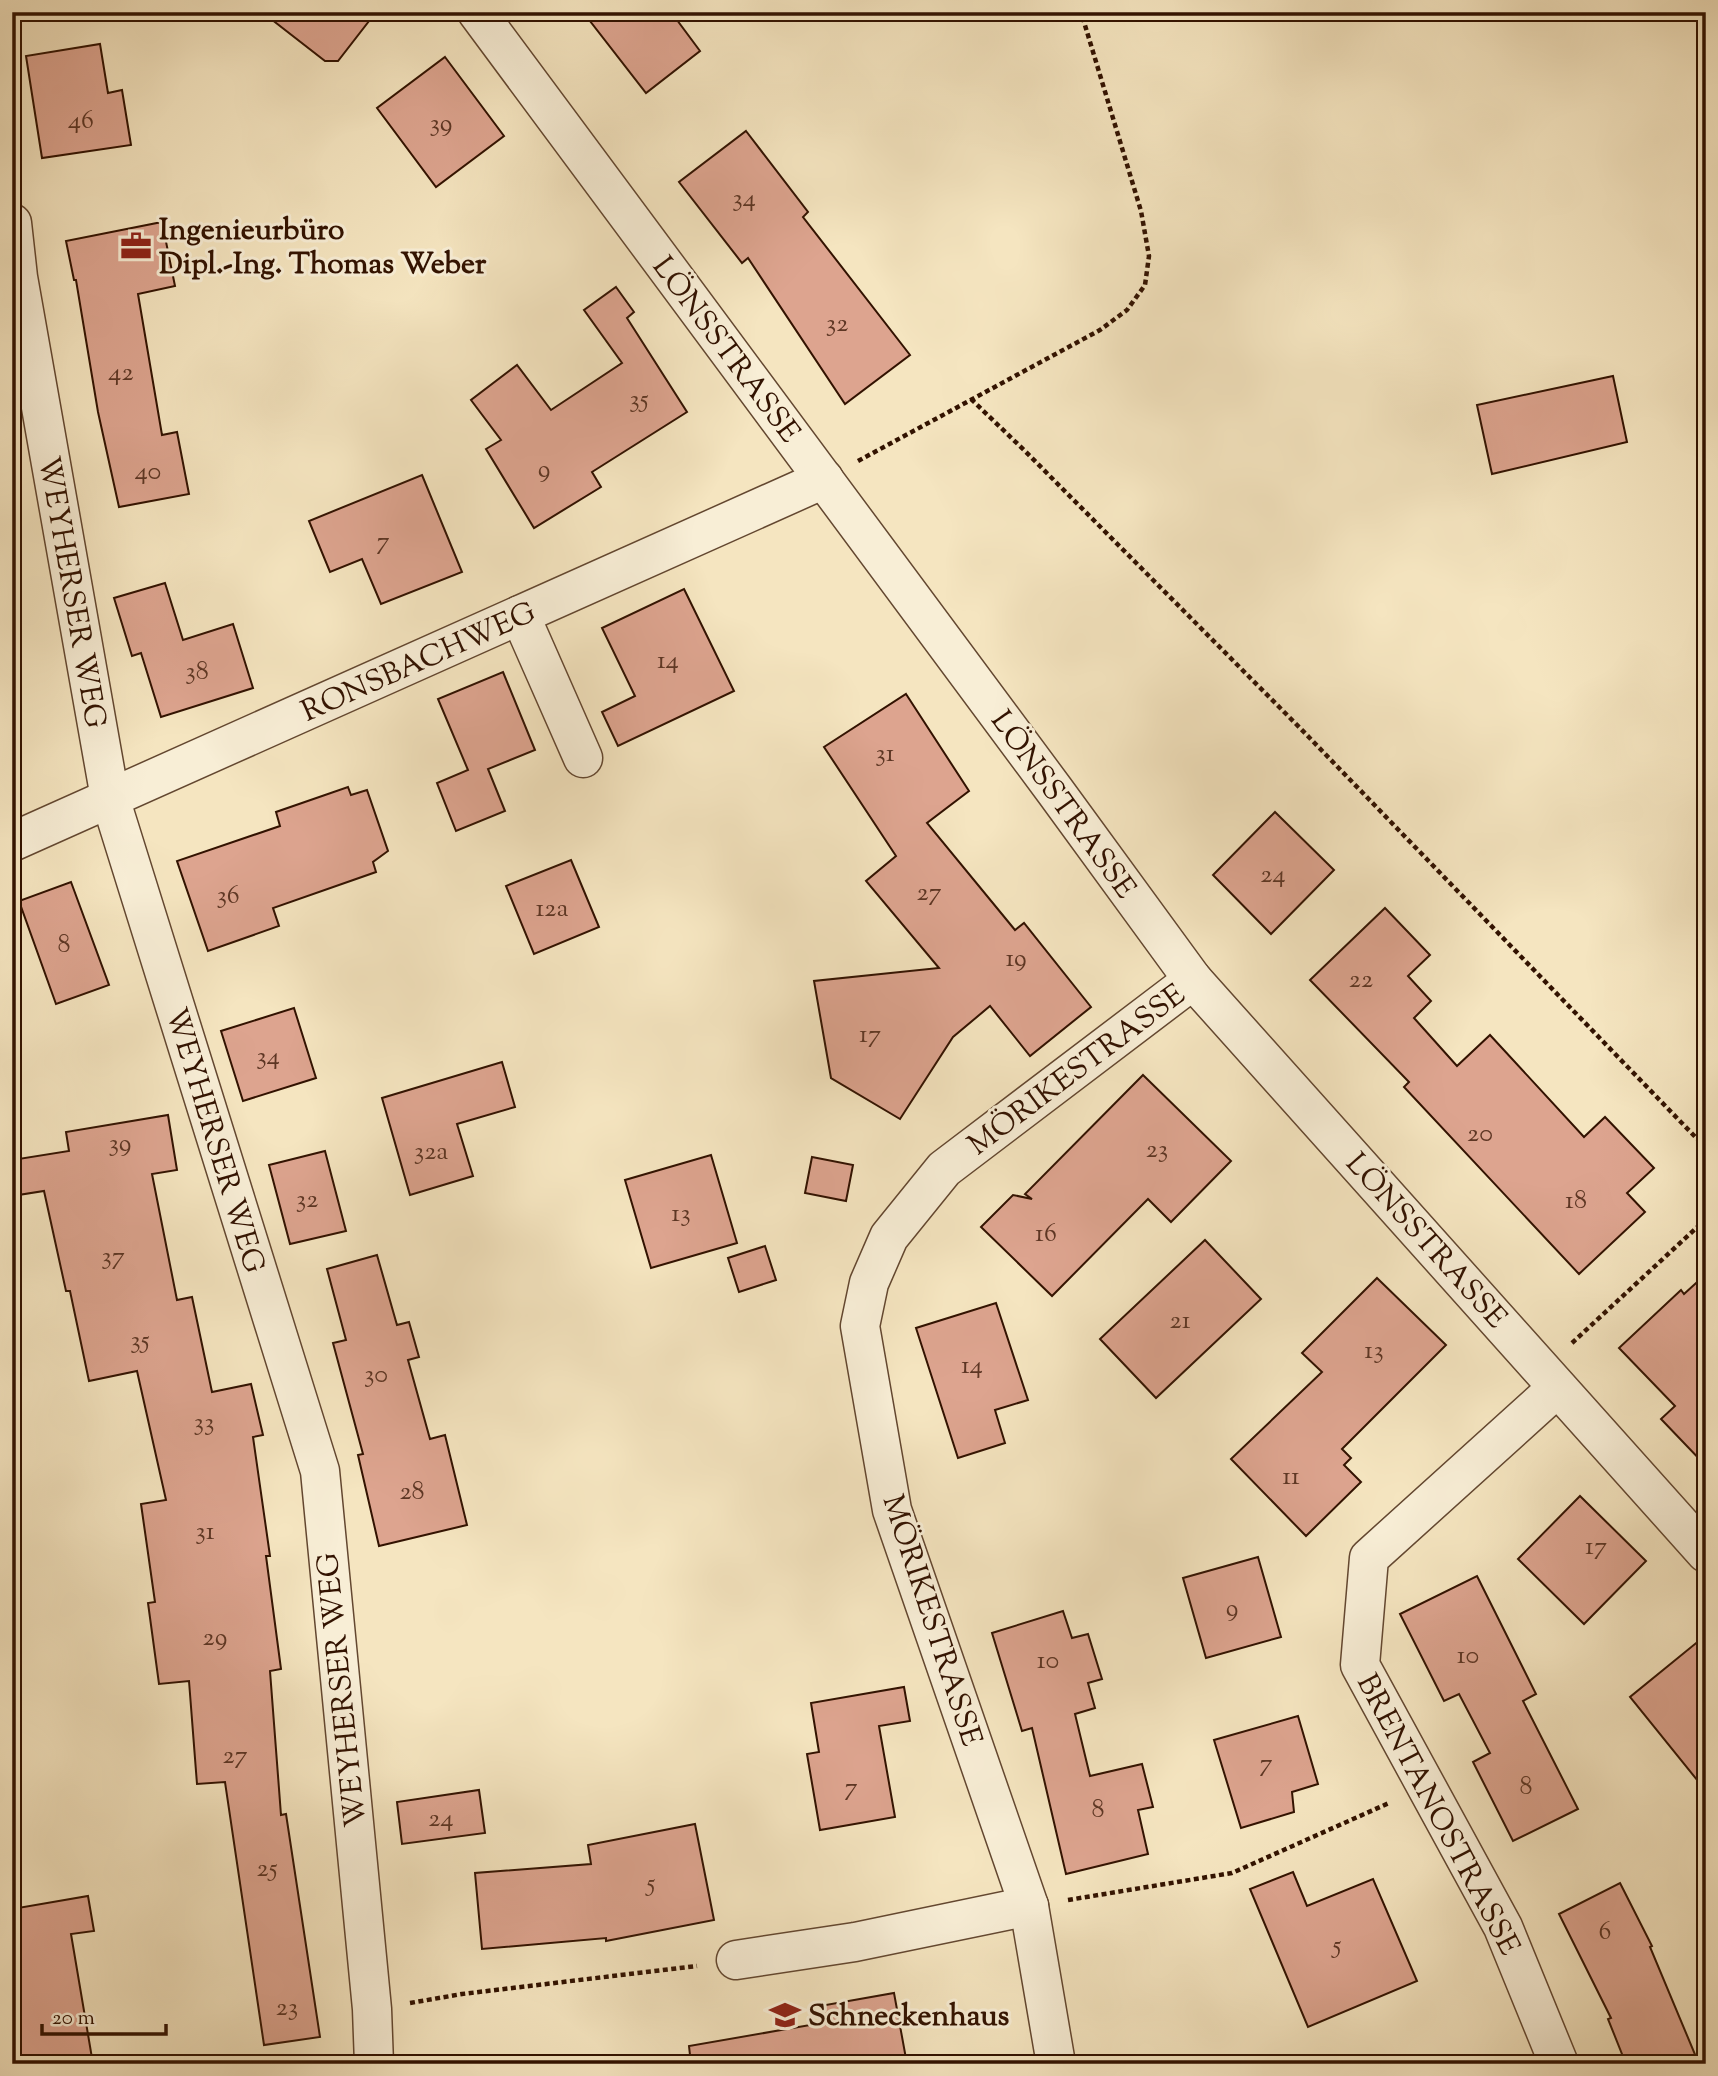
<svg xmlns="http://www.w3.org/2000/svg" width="1718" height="2076" font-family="'Sorts Mill Goudy',serif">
<rect width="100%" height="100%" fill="#f5e5c0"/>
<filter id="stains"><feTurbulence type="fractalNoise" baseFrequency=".00286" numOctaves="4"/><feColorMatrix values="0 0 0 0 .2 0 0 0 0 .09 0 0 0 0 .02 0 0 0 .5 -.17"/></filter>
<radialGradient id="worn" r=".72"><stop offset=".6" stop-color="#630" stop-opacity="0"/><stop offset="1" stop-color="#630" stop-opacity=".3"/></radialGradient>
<g fill="#dda48f" stroke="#321200" stroke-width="2">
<polygon points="262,12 376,12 338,61 325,61"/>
<polygon points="583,12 671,12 700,51 646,93"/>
<polygon points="100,44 108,93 122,90 131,145 42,158 26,56"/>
<polygon points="445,57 504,136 436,187 377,108"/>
<polygon points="746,131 808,212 803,217 910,355 845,404 748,258 742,263 679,182"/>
<polygon points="162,222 175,286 138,294 162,435 177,432 189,494 119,507 98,412 76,280 74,280 66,241"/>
<polygon points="616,287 634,312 627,318 687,412 592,472 601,487 534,528 486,449 501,440 471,400 517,365 551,410 622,363 584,310"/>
<polygon points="1613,376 1627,442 1492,474 1477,405"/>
<polygon points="422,475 462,572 381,604 362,559 330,572 309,521"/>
<polygon points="165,583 183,640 233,624 253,688 161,717 141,653 132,656 114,598"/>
<polygon points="684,589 734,691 618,746 602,712 635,696 602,628"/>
<polygon points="503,672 535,750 488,769 505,811 456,831 437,783 468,770 438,699"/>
<polygon points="906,694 969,791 927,823 1015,930 1024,923 1091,1007 1030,1056 990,1006 953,1037 900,1119 831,1078 814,981 939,968 866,881 896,856 824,747"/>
<polygon points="348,787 351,795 367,790 388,851 373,862 376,872 273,908 279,926 208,951 177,861 280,826 276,812"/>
<polygon points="1275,812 1334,870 1271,934 1213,875"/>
<polygon points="571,860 599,927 534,954 506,886"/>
<polygon points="71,882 109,985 56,1004 19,901"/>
<polygon points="1385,908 1430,955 1408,976 1431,1001 1414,1018 1457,1066 1490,1035 1584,1137 1605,1117 1654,1168 1627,1193 1645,1212 1579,1274 1404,1087 1409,1082 1310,980"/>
<polygon points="294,1008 316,1078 243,1101 221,1031"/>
<polygon points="502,1062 515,1107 457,1124 473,1176 410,1195 382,1098"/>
<polygon points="1143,1075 1231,1161 1171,1222 1148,1199 1052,1296 981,1227 1013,1195 1032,1199 1025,1194"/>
<polygon points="168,1115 177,1170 152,1174 177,1300 192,1297 212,1392 251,1384 263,1435 253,1437 270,1556 266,1556 281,1669 270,1671 281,1815 286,1814 320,2037 264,2045 225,1782 197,1784 189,1681 159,1684 148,1603 155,1602 141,1504 166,1500 137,1371 89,1381 70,1291 66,1291 44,1191 12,1196 12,1160 69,1151 66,1132"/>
<polygon points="325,1151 346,1231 290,1244 269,1165"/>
<polygon points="711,1155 737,1243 651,1268 625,1180"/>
<polygon points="812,1157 853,1165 846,1201 805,1193"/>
<polygon points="1205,1240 1261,1299 1156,1398 1100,1339"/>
<polygon points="765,1246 776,1280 739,1292 728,1258"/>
<polygon points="377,1255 397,1325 409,1322 419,1357 408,1360 430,1439 445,1435 467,1525 379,1546 358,1455 363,1454 333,1343 346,1340 327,1269"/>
<polygon points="1706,1274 1706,1466 1661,1419 1675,1406 1619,1348 1681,1290 1684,1294"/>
<polygon points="1377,1278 1446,1345 1342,1449 1351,1458 1344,1465 1361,1482 1306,1536 1231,1459 1322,1372 1302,1353"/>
<polygon points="996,1303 1028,1400 995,1410 1005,1443 958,1458 916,1328"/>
<polygon points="1580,1496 1646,1561 1584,1624 1518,1559"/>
<polygon points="1258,1557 1281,1637 1206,1658 1183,1578"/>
<polygon points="1477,1576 1536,1694 1523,1701 1578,1809 1513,1841 1473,1762 1490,1753 1459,1694 1444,1701 1400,1614"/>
<polygon points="1063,1611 1072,1638 1088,1634 1102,1679 1088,1683 1095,1708 1075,1714 1090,1776 1142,1764 1153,1807 1138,1810 1148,1854 1066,1874 1032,1728 1022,1731 992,1633"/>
<polygon points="1706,1635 1706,1791 1630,1697"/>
<polygon points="904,1687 910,1721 879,1726 895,1817 820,1830 807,1754 819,1752 811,1703"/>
<polygon points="1298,1716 1318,1784 1292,1792 1294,1812 1241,1828 1214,1740"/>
<polygon points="479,1790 485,1833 402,1844 397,1802"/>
<polygon points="695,1824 714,1920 606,1941 606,1938 482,1949 475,1873 591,1864 588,1845"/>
<polygon points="1293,1872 1307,1906 1373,1879 1417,1981 1308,2027 1250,1889"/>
<polygon points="1620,1883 1652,1946 1650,1947 1699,2064 1626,2064 1608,2019 1611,2018 1559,1914"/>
<polygon points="88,1896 94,1931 71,1934 93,2064 12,2064 12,1909"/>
<polygon points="894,1993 907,2064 691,2064 689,2046 822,2023 820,2006"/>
</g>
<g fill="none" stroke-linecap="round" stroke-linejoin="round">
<defs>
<g id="minor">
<polyline points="477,12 1055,791 1193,980 1706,1553"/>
<polyline points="12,223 18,277 110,798 320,1471 372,2009 374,2064"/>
<polyline points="520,615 583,758"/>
<polyline points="12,842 824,479"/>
<polyline points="1557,1388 1369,1558 1360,1665 1503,1927 1559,2064"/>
<polyline points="736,1960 855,1942 1029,1906"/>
<polyline points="1056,2064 1029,1906 892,1510 860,1326 869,1283 889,1237 944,1169 1193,980"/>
</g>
</defs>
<use href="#minor" stroke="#634730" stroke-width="41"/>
<g stroke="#321200" stroke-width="4.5" stroke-dasharray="5 3.5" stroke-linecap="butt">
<polyline points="971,399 1025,451 1301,729 1706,1148"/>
<polyline points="858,461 1100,330 1127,310 1145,285 1149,256 1141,211 1081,12"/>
<polyline points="1572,1343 1706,1219"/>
<polyline points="1068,1900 1232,1873 1389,1803"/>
<polyline points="410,2003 462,1994 697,1966"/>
</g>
<use href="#minor" stroke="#f8eed6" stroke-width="38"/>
</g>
<defs>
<symbol id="office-bare" viewBox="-9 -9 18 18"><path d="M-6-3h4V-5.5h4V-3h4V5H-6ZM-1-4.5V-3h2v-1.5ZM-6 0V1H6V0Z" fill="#8f2418" stroke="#f8eed6" stroke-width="2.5" paint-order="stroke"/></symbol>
<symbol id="school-bare" viewBox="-9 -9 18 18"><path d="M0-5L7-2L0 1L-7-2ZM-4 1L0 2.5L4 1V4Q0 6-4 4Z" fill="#8f2418" stroke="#f8eed6" stroke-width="2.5" paint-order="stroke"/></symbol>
</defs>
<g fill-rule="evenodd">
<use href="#office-bare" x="114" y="224" width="44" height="44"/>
<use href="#school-bare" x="763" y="1993" width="44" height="44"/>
</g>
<g text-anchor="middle" stroke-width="6" stroke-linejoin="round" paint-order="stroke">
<g font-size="26" fill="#5d3624">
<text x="81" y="128">46</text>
<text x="441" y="131">39</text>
<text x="744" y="206">34</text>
<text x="837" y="331">32</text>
<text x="121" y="380">42</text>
<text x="639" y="407">35</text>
<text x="544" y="477">9</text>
<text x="148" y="479">40</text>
<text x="383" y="549">7</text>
<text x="668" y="668">14</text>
<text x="197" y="679">38</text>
<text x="885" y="761">31</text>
<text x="1273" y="882">24</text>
<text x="929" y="900">27</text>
<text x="228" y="903">36</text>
<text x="552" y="916">12a</text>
<text x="64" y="952">8</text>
<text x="1016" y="966">19</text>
<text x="1361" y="987">22</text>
<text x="870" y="1042">17</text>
<text x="268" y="1064">34</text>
<text x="1480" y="1141">20</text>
<text x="120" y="1151">39</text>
<text x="1157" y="1157">23</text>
<text x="431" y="1159">32a</text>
<text x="307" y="1207">32</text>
<text x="1576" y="1208">18</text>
<text x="681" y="1221">13</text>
<text x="1046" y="1241">16</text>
<text x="113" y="1264">37</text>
<text x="1180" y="1328">21</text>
<text x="140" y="1348">35</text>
<text x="1374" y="1358">13</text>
<text x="972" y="1373">14</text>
<text x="376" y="1382">30</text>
<text x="204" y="1430">33</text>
<text x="1291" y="1484">11</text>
<text x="412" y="1499">28</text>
<text x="205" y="1539">31</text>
<text x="1596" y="1554">17</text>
<text x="1232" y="1616">9</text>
<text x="215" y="1645">29</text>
<text x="1468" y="1663">10</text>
<text x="1048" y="1668">10</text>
<text x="235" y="1763">27</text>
<text x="1266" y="1771">7</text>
<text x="1526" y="1794">8</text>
<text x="851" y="1795">7</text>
<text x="1098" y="1817">8</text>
<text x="441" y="1826">24</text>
<text x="267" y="1876">25</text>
<text x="651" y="1891">5</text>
<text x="1605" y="1939">6</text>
<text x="1337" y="1953">5</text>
<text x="287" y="2015">23</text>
</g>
<g font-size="30" font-weight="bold" fill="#321200" stroke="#f8eed6" text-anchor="start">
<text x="159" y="239">Ingenieurbüro<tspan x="159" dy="34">Dipl.-Ing. Thomas Weber</tspan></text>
<text x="808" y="2025">Schneckenhaus</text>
</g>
<g font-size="30" fill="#321200" stroke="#f8eed6">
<text transform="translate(727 349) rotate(53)" y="10">LÖNSSTRASSE</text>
<text transform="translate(73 592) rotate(80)" y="10">WEYHERSER WEG</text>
<text transform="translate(418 661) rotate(-24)" y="10">RONSBACHWEG</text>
<text transform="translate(1064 804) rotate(54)" y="10">LÖNSSTRASSE</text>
<text transform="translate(1076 1069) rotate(-37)" y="10">MÖRIKESTRASSE</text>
<text transform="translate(216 1140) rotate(73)" y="10">WEYHERSER WEG</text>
<text transform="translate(1427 1240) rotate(48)" y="10">LÖNSSTRASSE</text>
<text transform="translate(933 1620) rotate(72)" y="10">MÖRIKESTRASSE</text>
<text transform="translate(341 1690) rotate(-96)" y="10">WEYHERSER WEG</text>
<text transform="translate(1439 1814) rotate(62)" y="10">BRENTANOSTRASSE</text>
</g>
</g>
<rect width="1718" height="2076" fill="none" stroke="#f5e5c0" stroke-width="42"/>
<rect x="14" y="14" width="1690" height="2048" fill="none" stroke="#321200" stroke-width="3.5"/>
<rect x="21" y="21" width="1676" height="2034" fill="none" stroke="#321200" stroke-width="2"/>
<path d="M42 2024v10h124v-10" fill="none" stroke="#321200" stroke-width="3.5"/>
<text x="52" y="2024" font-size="21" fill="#321200" stroke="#f8eed6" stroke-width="5" paint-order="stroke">20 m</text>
<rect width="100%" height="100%" filter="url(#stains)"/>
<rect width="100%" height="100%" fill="url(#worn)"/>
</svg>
